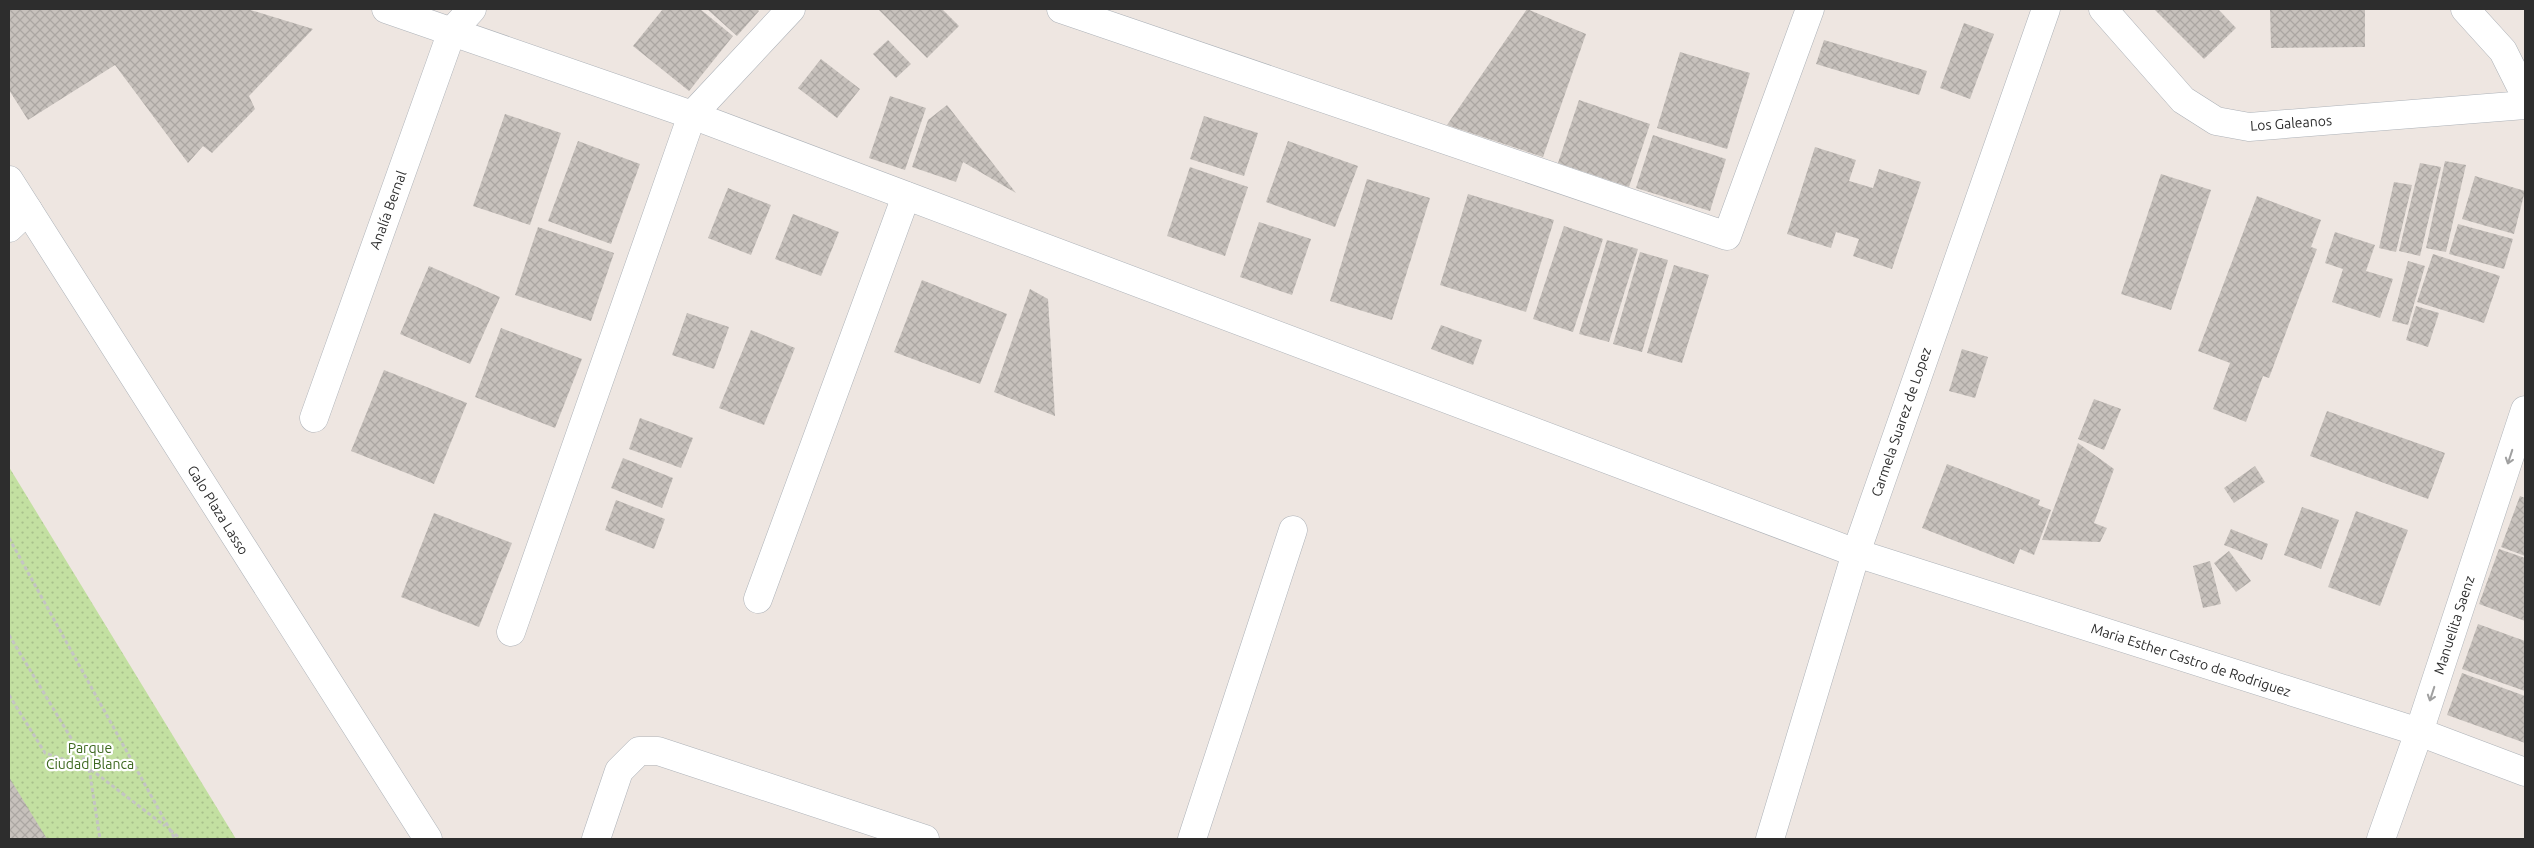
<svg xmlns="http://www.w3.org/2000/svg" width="2534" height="848" font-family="Ubuntu,sans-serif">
<defs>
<pattern id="grass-dots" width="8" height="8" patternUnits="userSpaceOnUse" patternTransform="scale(1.25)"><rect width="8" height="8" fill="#c3e0a1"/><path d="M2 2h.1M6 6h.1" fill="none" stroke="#a8c08b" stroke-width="1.8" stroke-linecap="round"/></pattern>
<pattern id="building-cross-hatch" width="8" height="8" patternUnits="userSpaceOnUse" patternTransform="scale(1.25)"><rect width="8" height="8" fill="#c7c1bc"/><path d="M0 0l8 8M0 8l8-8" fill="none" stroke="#aba6a2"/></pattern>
</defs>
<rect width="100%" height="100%" fill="#eee6e1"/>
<polygon fill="url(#grass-dots)" points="9,467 236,839 9,839"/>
<g fill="url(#building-cross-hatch)">
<polygon points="9,9 247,9 313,29 249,96 255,109 212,153 203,146 188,163 115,65 28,120 9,90"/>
<polygon points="663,9 700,9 733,36 689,91 633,46"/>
<polygon points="707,9 757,9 759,11 737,36"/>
<polygon points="878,9 942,9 959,26 927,58"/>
<polygon points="1527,9 1586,34 1543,157 1447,125"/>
<polygon points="2154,9 2218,9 2236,28 2204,59"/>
<polygon points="2270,9 2365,9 2365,47 2271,48"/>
<polygon points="1964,23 1994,34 1970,99 1940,88"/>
<polygon points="888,40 911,64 896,78 873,54"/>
<polygon points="1824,40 1927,71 1919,95 1816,64"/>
<polygon points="1680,52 1750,73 1727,149 1657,128"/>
<polygon points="821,59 860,89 837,118 798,88"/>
<polygon points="890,96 926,108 905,170 869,158"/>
<polygon points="1579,100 1650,124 1629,187 1558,163"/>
<polygon points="947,105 1016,193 963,162 956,182 912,167 928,120"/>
<polygon points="505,114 561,133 530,225 473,206"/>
<polygon points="1204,116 1258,133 1244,176 1190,159"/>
<polygon points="1653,135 1726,159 1710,211 1636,188"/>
<polygon points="578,141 640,164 611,244 548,221"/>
<polygon points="1288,141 1358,166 1335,227 1266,202"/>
<polygon points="1815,147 1856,160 1849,181 1873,188 1879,169 1921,182 1892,269 1853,256 1859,239 1836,232 1831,248 1787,234"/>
<polygon points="2445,161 2466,165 2446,252 2426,248"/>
<polygon points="2420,163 2441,167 2420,256 2399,251"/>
<polygon points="1190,167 1248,187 1225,256 1167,236"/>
<polygon points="2161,174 2211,190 2171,310 2121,294"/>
<polygon points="2475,176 2525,191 2514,234 2462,219"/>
<polygon points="1367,179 1430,198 1392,320 1330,301"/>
<polygon points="2394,182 2412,185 2396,252 2379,248"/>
<polygon points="728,188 771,205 751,255 708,238"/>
<polygon points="1468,194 1554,220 1526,312 1440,285"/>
<polygon points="2257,196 2321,220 2311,247 2317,249 2269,378 2263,376 2246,422 2213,409 2230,363 2198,351"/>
<polygon points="793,214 839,232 821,276 775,259"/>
<polygon points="1259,222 1311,239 1292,295 1240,277"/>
<polygon points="2458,224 2513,239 2504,269 2449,254"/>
<polygon points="1564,226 1603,239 1573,332 1533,319"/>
<polygon points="538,227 614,253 591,321 515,295"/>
<polygon points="2335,232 2375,245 2366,271 2393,279 2380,318 2332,302 2343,269 2325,263"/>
<polygon points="1607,240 1638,249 1609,342 1579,334"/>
<polygon points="1640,252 1668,260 1642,352 1613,344"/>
<polygon points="2433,254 2500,276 2484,323 2417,302"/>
<polygon points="2408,261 2425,266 2408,325 2392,321"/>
<polygon points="1674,265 1709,275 1682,363 1647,353"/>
<polygon points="429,266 500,297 470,364 400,334"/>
<polygon points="922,280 1007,314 980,384 894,352"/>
<polygon points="1030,289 1048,299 1055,416 994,392"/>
<polygon points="2416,306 2439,313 2428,347 2406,340"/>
<polygon points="687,313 729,327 714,369 672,355"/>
<polygon points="1441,325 1482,340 1473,365 1431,349"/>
<polygon points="501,328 582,359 555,428 475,397"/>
<polygon points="751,330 795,348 764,425 719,408"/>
<polygon points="1962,349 1988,357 1975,398 1949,391"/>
<polygon points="384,370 467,403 434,484 351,451"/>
<polygon points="2094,399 2121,409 2104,450 2078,439"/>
<polygon points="2327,411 2445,453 2428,499 2310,456"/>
<polygon points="640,418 693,438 681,468 629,449"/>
<polygon points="2078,443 2114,469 2094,523 2107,528 2100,542 2042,540"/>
<polygon points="623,458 673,478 662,508 611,488"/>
<polygon points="1947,464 2040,500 2038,505 2051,510 2034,555 2020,549 2014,564 1922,528"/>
<polygon points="2255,466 2265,482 2234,503 2224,488"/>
<polygon points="2520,496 2525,498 2525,556 2501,547"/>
<polygon points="616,500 665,519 654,549 605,530"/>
<polygon points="2302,507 2339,520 2321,569 2284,555"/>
<polygon points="2356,511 2408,530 2380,606 2328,587"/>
<polygon points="434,513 512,543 479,627 401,597"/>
<polygon points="2231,529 2268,544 2262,560 2224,545"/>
<polygon points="2499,549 2525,558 2525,621 2479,604"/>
<polygon points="2229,551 2251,581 2236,592 2214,563"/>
<polygon points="2210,561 2221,604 2203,608 2193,566"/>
<polygon points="2478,624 2525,641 2525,691 2462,669"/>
<polygon points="2462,673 2525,696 2525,743 2447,715"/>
<polygon points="9,777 47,839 9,839"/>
</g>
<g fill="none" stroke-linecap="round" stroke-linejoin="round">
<defs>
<g id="minor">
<polyline points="386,9 692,115 1856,553 2419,732 2525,772"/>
<polyline points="1061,9 1727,236 1810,9"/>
<polyline points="2103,9 2183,100 2216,121 2249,127 2525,105"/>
<polyline points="2465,9 2503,51 2525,95"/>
<polyline points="9,180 428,839"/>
<polyline points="9,228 28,210"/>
<polyline points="314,418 452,31 472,9"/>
<polyline points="758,599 906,196"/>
<polyline points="511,632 692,115 791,9"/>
<polyline points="596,839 619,771 639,751 658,751 925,839"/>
<polyline points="1192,839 1293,530"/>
<polyline points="1770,839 1856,553 2046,9"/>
<polyline points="2381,839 2419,732 2525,410"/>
</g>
</defs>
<use href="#minor" stroke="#adb2b8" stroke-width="29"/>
<g stroke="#c4c4c4" stroke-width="3" stroke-dasharray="4 2.5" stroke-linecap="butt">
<polyline points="9,538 175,839"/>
<polyline points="9,635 89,768 100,839"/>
<polyline points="9,695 45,753 89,768 165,826"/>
<polyline points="170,830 181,839"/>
</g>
<use href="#minor" stroke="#fff" stroke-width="28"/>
</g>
<defs><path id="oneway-shaft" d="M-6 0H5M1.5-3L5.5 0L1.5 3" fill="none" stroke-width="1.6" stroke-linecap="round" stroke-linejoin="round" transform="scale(1.25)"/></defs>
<g stroke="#a0a0a0">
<use href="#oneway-shaft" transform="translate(2510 457) rotate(108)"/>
<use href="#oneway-shaft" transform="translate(2432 694) rotate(108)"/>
</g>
<g text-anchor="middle" stroke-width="4.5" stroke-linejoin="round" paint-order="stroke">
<g font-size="14" fill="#2d2d2d" stroke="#fff">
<text transform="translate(2291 123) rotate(-4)" y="5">Los Galeanos</text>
<text transform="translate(388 210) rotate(-70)" y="5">Analía Bernal</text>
<text transform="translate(1901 422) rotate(-71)" y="5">Carmela Suarez de Lopez</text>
<text transform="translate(218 510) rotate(58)" y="5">Galo Plaza Lasso</text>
<text transform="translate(2454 625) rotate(-72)" y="5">Manuelita Saenz</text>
<text transform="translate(2191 660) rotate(18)" y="5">Maria Esther Castro de Rodriguez</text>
</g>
<g font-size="14" fill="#3d6820" stroke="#fff">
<text x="90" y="753">Parque<tspan x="90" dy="16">Ciudad Blanca</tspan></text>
</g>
</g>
<rect width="2534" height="848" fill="none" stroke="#2d2d2d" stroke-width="20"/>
</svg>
